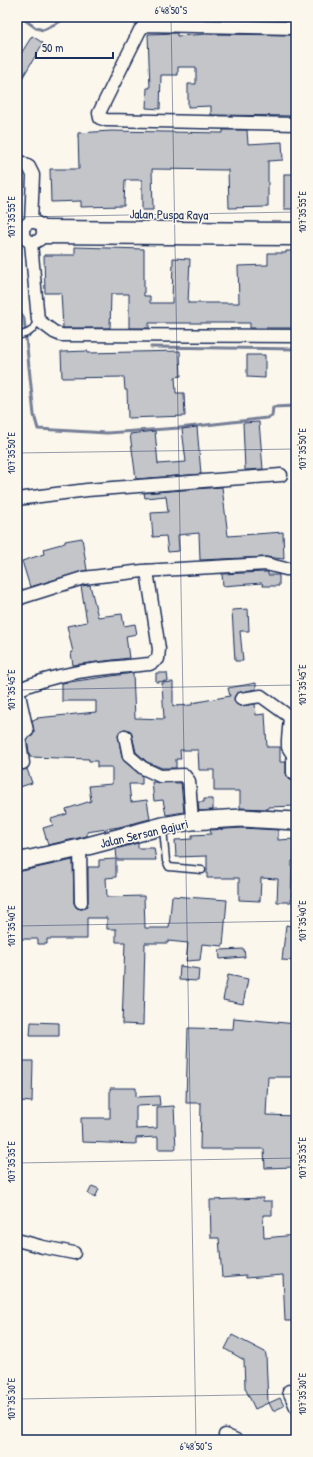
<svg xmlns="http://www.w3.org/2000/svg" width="313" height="1457" font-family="'Patrick Hand',sans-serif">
<rect width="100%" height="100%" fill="#fbf7ec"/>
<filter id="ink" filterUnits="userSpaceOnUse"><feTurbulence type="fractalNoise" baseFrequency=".025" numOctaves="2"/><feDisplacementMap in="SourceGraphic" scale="8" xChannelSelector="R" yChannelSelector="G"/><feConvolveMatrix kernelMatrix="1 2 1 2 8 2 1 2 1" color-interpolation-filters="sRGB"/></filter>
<g filter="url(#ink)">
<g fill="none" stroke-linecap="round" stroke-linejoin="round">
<g stroke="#747e96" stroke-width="3">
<polyline points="21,17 36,28 43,30 65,19 144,17"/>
<polyline points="193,17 204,17"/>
<polyline points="17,306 24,319 34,415 38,429 107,433 179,428 267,418 272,416 273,407 296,406"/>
<polyline points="151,347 296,349"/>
</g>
</g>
<g fill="#c3c5c9" stroke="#1b2f5e">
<polygon points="177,33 177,36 207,34 296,35 296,116 211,115 211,106 188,107 188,84 196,84 196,67 178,67 178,75 161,75 160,109 146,108 147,88 150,88 148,34"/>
<polygon points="32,36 43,43 17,87 17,60"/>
<polygon points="223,130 247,130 248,144 282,142 283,160 268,161 268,207 229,208 228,170 152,169 153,210 142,210 142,180 125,180 124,206 81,207 81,201 51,202 50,169 79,169 78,133 111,131 223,133"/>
<rect x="284" y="174" width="12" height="35"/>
<polygon points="75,247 144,249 144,296 150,296 150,303 172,303 173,258 190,259 188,303 239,303 238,266 268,265 268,253 286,253 286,251 296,251 296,328 250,328 250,323 149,323 149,328 129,328 129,294 111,294 110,328 63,328 61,293 45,293 44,255 75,255"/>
<polygon points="88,351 88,353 180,351 181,376 175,377 176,393 184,393 185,416 128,418 127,390 125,390 124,377 62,378 61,352"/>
<polygon points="247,355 265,355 265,378 247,377"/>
<polygon points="259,422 263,469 245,470 243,423"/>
<polygon points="197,427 201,474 136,479 130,434 155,431 158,464 186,462 182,429"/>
<polygon points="222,487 228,536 283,532 284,559 266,557 200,560 199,533 178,535 179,551 168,552 166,536 153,537 151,513 168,512 166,496 145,498 144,493"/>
<polygon points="82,538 87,570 30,587 22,561 44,554 43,549 65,543 65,541"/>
<polygon points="265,572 268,572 268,575 279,575 279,586 263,586 262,583 223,586 222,574"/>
<polygon points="90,585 98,617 122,614 124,626 135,624 137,634 126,636 129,658 73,665 71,653 73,652 67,626 87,622 81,586"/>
<polygon points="248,609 249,631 240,631 243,661 235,661 232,610"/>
<polygon points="133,673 135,718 164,719 162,683 173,682 173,706 192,705 192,703 230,696 228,688 256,683 256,689 237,693 234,700 239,706 255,704 256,715 265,714 267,747 280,747 280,762 286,762 286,776 290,780 296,780 296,806 268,807 268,809 240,808 240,791 214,791 214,770 199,770 198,750 180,750 181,759 176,759 176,768 162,768 147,762 136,752 131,731 124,729 118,734 122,758 142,776 142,784 129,784 131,802 147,800 150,819 119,827 87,832 87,836 48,845 43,828 53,825 51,819 67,814 66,809 91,801 89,786 112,784 112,767 97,767 97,761 89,761 89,759 30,757 27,740 34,733 32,720 38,719 37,718 96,712 96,701 62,701 62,683"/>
<polygon points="156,673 167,673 168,681 156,682"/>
<polygon points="17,767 21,770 27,769 32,783 17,788"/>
<polygon points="152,782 181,783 184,812 166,815 163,800 154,801"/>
<polygon points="204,799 213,799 213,810 199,811 198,802 204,802"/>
<polygon points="242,828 278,830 278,840 294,839 294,861 292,861 291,902 277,902 278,879 261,878 260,901 239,900 239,878 207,878 207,856 176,857 175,840 192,839 192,835 211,834 210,830"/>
<polygon points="138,843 138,848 154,848 156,860 117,860 116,849"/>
<polygon points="116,859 116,877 106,878 107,897 144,896 145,928 169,928 172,896 227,900 223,946 202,944 200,960 186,961 188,943 168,941 168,943 145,943 143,1025 122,1024 125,942 116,942 116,929 107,929 107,918 87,918 87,939 47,939 47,944 38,944 38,939 17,939 17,917 19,917 17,872 73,860 74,903 77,908 82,909 85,908 88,902 88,867 99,867 99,860"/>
<polygon points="286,925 296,927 296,961 282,960"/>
<polygon points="244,949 245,957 220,959 219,950"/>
<polygon points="180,966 199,969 198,981 179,980"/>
<polygon points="228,975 248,979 243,1004 223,1000"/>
<polygon points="234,1018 296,1024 296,1077 268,1077 266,1115 296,1116 294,1167 265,1168 264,1149 200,1149 201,1103 186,1103 188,1028 233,1029"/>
<polygon points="31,1022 59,1023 59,1036 30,1036"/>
<polygon points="17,1061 33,1061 32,1102 19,1101 19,1077 17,1077"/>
<polygon points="110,1088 136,1088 136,1097 159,1096 160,1105 136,1106 136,1129 157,1128 157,1107 174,1106 176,1149 158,1149 158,1137 136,1138 136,1144 82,1142 81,1118 110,1118"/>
<polygon points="92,1186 99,1189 95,1198 88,1194"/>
<polygon points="263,1198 263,1201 272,1201 272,1215 263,1215 264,1238 296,1235 296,1321 285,1321 283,1275 246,1278 246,1275 222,1277 219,1238 211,1238 210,1200"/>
<polygon points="232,1335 265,1352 266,1355 268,1403 255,1409 245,1388 244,1360 225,1349"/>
<polygon points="280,1398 284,1406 273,1411 269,1403"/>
</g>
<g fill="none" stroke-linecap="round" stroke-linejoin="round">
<defs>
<g id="service">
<path d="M17,336C30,333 32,332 38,320"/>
<polyline points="163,828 166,861 169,867 202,870"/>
</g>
<g id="minor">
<polyline points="296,28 145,25 140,30 99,113 100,118 106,120 296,124"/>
<polyline points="17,160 29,167 33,175 31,222"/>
<circle cx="33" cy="232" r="10"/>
<polyline points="42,227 296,229"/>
<polyline points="43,237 296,239"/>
<polyline points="31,243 38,320 54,332 61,335 296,336"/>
<polyline points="17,499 87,490 281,475"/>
<polyline points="17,600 23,597 83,578 143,571 266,564 286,569 296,569"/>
<path d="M17,690C64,670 100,669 150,664L158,659L159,649L147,571"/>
<polyline points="18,690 27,731 19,736 23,763"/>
<polyline points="241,699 261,696 290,717 296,718"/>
<polyline points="290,717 288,740 288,747 293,755 293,773"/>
<polyline points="125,736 129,756 143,768 160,776 184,775 189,781 192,821"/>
<polyline points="80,848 81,902"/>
<polyline points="17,1240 43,1247 74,1253"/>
<polyline points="289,1391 296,1407"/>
<polyline points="225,1435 236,1440"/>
</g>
<polyline id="secondary" points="17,862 80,848 163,826 192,821 242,818 296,821"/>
</defs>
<use href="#service" stroke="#1b2f5e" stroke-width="9"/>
<use href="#minor" stroke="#1b2f5e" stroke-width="15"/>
<use href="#secondary" stroke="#1b2f5e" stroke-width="20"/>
<use href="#service" stroke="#fbf7ec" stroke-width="6"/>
<use href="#minor" stroke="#fbf7ec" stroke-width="12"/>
<use href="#secondary" stroke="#fbf7ec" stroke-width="17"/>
</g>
</g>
<path fill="none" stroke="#1b2f5e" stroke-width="1" stroke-opacity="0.45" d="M171,17L196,1440M17,217L296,212M17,453L296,449M17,690L296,685M17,926L296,921M17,1163L296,1158M17,1399L296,1394"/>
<g text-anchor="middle" stroke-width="3" stroke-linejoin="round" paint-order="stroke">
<g font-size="13" fill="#1b2f5e" stroke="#fbf7ec">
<text transform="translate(169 214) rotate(1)" y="5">Jalan Puspa Raya</text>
<text transform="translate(144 833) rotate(-13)" y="5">Jalan Sersan Bajuri</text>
</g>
</g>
<rect width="313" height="1457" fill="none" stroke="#fbf7ec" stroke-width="44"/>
<path d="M36 52v6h77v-6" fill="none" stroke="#1b2f5e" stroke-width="2"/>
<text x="42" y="52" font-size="12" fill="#1b2f5e" stroke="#fbf7ec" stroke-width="3" paint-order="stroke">50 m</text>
<rect x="22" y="22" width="269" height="1413" fill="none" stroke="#1b2f5e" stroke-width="1.5"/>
<g font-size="10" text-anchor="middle" fill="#1b2f5e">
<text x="171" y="14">6°48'50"S</text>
<text transform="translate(302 212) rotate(-90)" y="4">107°35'55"E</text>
<text transform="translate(11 217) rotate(-90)" y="4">107°35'55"E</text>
<text transform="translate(302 449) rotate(-90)" y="4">107°35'50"E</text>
<text transform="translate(11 453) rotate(-90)" y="4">107°35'50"E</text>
<text transform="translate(302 685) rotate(-90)" y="4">107°35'45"E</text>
<text transform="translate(11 690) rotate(-90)" y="4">107°35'45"E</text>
<text transform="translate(302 921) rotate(-90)" y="4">107°35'40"E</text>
<text transform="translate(11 926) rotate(-90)" y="4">107°35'40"E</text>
<text transform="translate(302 1158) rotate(-90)" y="4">107°35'35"E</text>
<text transform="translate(11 1162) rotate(-90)" y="4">107°35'35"E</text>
<text transform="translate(302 1394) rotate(-90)" y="4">107°35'30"E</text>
<text transform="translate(11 1399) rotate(-90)" y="4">107°35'30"E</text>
<text x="196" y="1450">6°48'50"S</text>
</g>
</svg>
